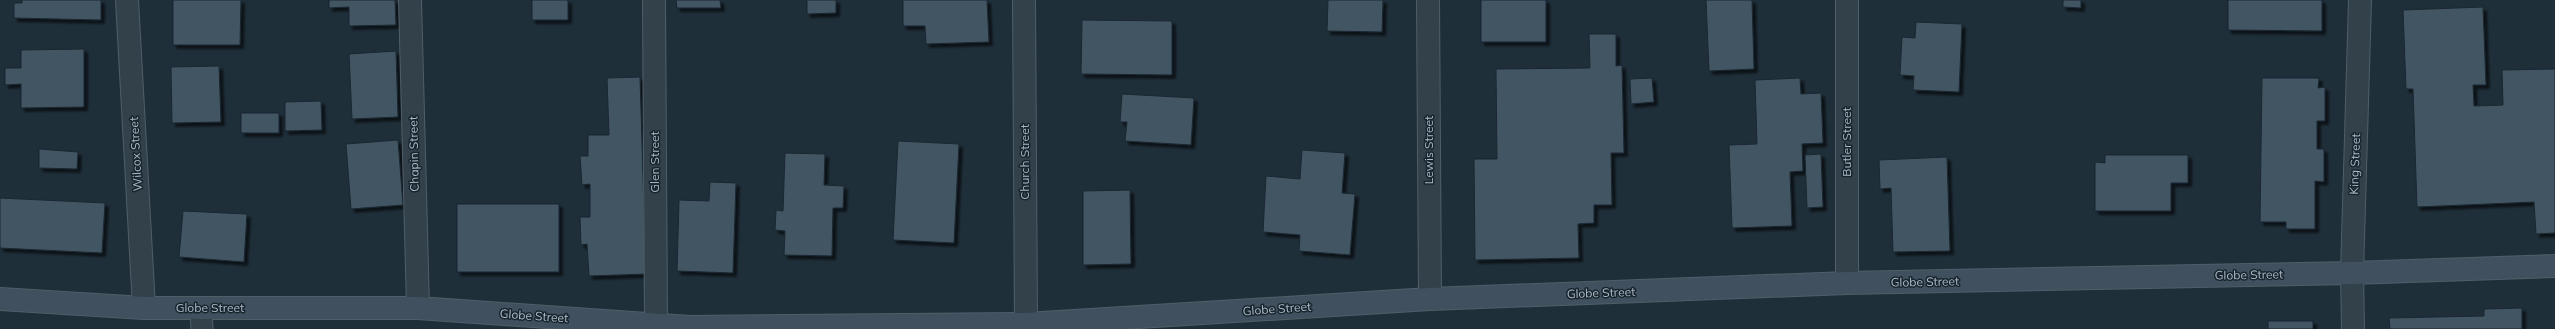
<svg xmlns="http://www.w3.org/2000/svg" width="2555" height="329" font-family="Mulish,sans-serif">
<defs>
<filter id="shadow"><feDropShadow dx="3.5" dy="3.5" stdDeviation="1" flood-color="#0009"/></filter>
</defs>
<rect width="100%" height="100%" fill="#1f2f3a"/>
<g fill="#425562" stroke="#1a2731" filter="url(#shadow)">
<polygon points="22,0 101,0 101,20 14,18 14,3 22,3"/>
<polygon points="173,0 241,0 240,45 173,45"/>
<polygon points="329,0 395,0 396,25 349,26 349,7 329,8"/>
<rect x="532" y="0" width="36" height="20"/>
<polygon points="676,0 720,0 721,8 677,8"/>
<polygon points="807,0 836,0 836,13 807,14"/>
<polygon points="903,0 987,0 989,42 926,44 925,26 903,26"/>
<polygon points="1328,0 1383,0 1382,32 1327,31"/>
<rect x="1481" y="0" width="65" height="42"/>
<polygon points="1706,0 1752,0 1754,69 1709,71"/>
<polygon points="2063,0 2081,0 2081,8 2063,7"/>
<polygon points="2228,0 2322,0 2322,31 2228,30"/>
<polygon points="2483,7 2486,85 2473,85 2474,106 2503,105 2502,70 2555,69 2555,233 2536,234 2534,202 2417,207 2413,89 2406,89 2403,10"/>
<polygon points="1082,20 1172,21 1172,75 1081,74"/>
<polygon points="1916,22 1962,24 1959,92 1913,90 1914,76 1900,75 1902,37 1915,38"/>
<polygon points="1589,34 1616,34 1616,66 1622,65 1624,153 1611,153 1612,205 1594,205 1594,223 1578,224 1579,258 1475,260 1474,159 1497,159 1496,69 1590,68"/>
<polygon points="84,49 84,107 21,108 21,84 5,85 5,68 21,68 21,50"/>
<polygon points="396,51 398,117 352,119 349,54"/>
<polygon points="219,66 221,122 172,123 171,67"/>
<polygon points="640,77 646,274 589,276 587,244 581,245 580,217 590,217 590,184 582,185 580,156 588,156 588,135 609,135 607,78"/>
<polygon points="1652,78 1654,102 1631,104 1630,79"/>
<polygon points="1800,78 1801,94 1821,93 1823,143 1802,144 1803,171 1790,172 1792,226 1732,228 1729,145 1757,144 1755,80"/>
<polygon points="2262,78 2319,78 2318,88 2325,87 2325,121 2317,121 2317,149 2324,149 2324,182 2315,181 2315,229 2286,229 2286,222 2260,222"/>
<polygon points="1122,94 1194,98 1191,145 1125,141 1127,122 1120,122"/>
<polygon points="321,101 322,130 285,131 285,102"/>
<rect x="241" y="113" width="38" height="20"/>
<polygon points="398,140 403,205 351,209 346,144"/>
<polygon points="898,141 959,144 954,243 893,240"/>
<polygon points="39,149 78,152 77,169 39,168"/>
<polygon points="1302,150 1345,153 1342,193 1355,194 1350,255 1299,251 1300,235 1263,232 1266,176 1300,179"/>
<polygon points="785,153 825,154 824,185 844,186 843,208 833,208 832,256 784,255 785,231 775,230 776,210 783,211"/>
<polygon points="1821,154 1823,207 1807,208 1805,155"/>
<polygon points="2105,155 2188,155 2188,183 2171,183 2171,211 2095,211 2095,162 2105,163"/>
<polygon points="1947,157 1950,251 1893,252 1891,188 1880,189 1879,160"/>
<polygon points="710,182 736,183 733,273 677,271 679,200 709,201"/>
<polygon points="1130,190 1131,264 1083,265 1083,191"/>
<polygon points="0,198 105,203 102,253 0,248"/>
<rect x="457" y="204" width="102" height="68"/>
<polygon points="183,211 247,214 244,262 179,257"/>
<polygon points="2522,308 2522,329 2390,329 2389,318 2484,316 2484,309"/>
<rect x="2268" y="321" width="45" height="8"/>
</g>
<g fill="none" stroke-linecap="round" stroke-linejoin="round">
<defs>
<polyline id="service" points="201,308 202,329"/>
<g id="minor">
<polyline points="127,0 144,308"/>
<polyline points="410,0 418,308"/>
<polyline points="654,0 656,324"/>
<polyline points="1024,0 1026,324"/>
<polyline points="1428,0 1430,299"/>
<polyline points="1847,283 1847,0"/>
<polyline points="2353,329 2352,273 2360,0"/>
</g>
<polyline id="secondary" points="0,299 144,308 418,308 690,327 1026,324 1430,299 1847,283 2352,273 2555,266"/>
</defs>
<use href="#service" stroke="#505e68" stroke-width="23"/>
<use href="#minor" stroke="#505e68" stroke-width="24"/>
<use href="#secondary" stroke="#505e68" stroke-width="24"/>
<use href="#service" stroke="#32414a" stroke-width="21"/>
<use href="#minor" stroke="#32414a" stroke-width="22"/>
<use href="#secondary" stroke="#40505e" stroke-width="22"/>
</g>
<g text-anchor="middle" stroke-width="3" stroke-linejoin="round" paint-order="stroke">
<g font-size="12" fill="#adbbc7" stroke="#18252f">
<text transform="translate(1847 142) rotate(-90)" y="4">Butler Street</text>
<text transform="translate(1429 150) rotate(-90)" y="4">Lewis Street</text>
<text transform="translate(136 154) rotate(-93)" y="4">Wilcox Street</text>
<text transform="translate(414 154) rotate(-91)" y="4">Chapin Street</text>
<text transform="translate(655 162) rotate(-90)" y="4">Glen Street</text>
<text transform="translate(1025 162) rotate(-90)" y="4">Church Street</text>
<text transform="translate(2355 164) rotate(-88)" y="4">King Street</text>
<text transform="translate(2249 275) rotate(-1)" y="4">Globe Street</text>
<text transform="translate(1925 282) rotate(-1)" y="4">Globe Street</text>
<text transform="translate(1601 293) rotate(-2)" y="4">Globe Street</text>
<text x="210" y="312">Globe Street</text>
<text transform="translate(1277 309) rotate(-4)" y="4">Globe Street</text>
<text transform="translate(534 316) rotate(4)" y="4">Globe Street</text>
</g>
</g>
</svg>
